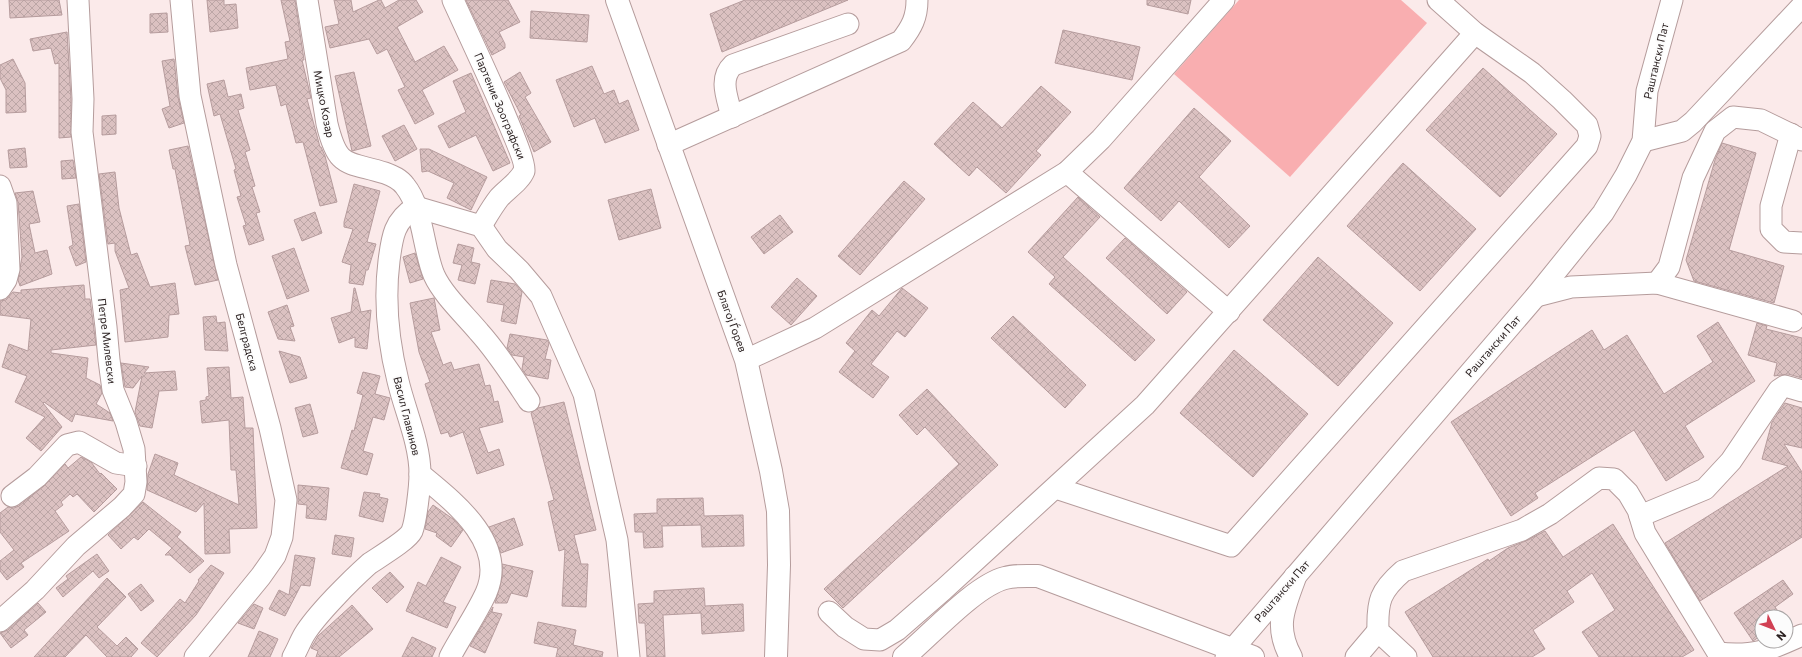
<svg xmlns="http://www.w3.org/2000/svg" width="1802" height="657" font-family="Commissioner,sans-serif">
<defs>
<pattern id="building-cross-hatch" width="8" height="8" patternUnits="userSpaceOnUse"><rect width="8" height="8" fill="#dbc1c1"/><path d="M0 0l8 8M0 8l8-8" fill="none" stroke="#bca6a6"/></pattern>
</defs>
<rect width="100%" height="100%" fill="#fbeaea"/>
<polygon fill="#f9aeb0" points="1239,0 1401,0 1427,23 1290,177 1174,74"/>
<g fill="url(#building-cross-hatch)" stroke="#b69c9d">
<polygon points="9,0 59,0 62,15 10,18"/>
<polygon points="207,0 224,0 224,5 236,4 238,28 210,32"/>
<polygon points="281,0 295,0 304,60 302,60 311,98 307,99 320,147 321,147 325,156 337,202 320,206 303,142 296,143 286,104 281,106 276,85 250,90 246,68 288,59 285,42 290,41"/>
<polygon points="334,0 351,0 353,12 379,0 381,0 385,8 399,0 416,0 423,12 397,27 415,62 444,46 458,70 422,90 434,114 415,124 398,90 405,87 387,49 377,54 369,39 330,48 325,27 339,24"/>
<polygon points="466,0 508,0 520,22 499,32 505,44 505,48 492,55"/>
<polygon points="745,0 848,0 722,52 710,14"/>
<polygon points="1147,0 1191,0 1188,14 1147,5"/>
<polygon points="531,11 589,15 587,42 530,38"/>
<polygon points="167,13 168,32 150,33 150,14"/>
<polygon points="1063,30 1140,47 1132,80 1055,63"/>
<polygon points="67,32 71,99 71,137 59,138 59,63 55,64 51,48 33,51 30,39"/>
<polygon points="13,59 25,83 26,112 6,113 6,90 0,78 0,65"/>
<polygon points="174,59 178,97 184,123 169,128 162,109 170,106 162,61"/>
<polygon points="592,66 604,94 614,90 619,104 628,100 639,130 605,143 595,118 574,127 556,80"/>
<polygon points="1483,68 1557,134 1500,197 1426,130"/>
<polygon points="354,72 371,146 352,151 335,76"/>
<polygon points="520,72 531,93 525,97 551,142 534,152 519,116 521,115 504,82"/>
<polygon points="471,73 510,163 493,171 476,135 449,148 438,126 466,112 453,81"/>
<polygon points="224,80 228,97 241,94 244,108 238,110 250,150 245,152 255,186 252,187 260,212 256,213 264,240 249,245 243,226 246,225 237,197 241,196 234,170 236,169 220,114 214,116 207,84"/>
<polygon points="1041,86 1071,112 1036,151 1041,155 1006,193 977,167 969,176 934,144 973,102 1002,128"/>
<polygon points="1194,108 1231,141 1199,177 1250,226 1229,248 1179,201 1161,221 1124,188"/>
<polygon points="116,115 116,134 102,135 102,116"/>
<polygon points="404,125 417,149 395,161 382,136"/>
<polygon points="1722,143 1756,153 1729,250 1784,266 1774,303 1694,281 1686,260 1715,160"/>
<polygon points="188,146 218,280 195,285 185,246 190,245 175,169 173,169 169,150"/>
<polygon points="25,148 27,167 10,168 8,150"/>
<polygon points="420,149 429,149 487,177 471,210 447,198 454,183 428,171 422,172"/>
<polygon points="73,160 76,178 62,179 61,161"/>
<polygon points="1403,163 1476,229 1420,291 1347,226"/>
<polygon points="115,172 119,208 131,255 137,253 150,287 175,283 179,314 169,315 168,337 125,342 120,290 129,288 115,251 115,243 108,244 99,174"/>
<polygon points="904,181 925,199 860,275 838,256"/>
<polygon points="354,184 380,191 367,242 376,244 368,270 366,270 363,285 349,283 351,265 342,262 353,229 344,227 344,222"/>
<polygon points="651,189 661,228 619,240 608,200"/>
<polygon points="33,191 40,222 29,224 35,253 47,250 52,274 20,286 18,280 22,257 18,202 15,193"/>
<polygon points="1078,197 1100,217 1063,257 1155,340 1135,361 1049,284 1055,277 1028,252"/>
<polygon points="79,204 86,262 76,266 69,247 73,245 67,206"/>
<polygon points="315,212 322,233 302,241 294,220"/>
<polygon points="780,215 793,232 764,254 751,237"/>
<polygon points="1125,238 1187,292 1167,314 1106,258"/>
<polygon points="458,244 474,248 471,262 480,264 475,284 458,280 462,265 453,263"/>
<polygon points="294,248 309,291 287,299 272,256"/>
<polygon points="415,253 423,279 410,283 403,257"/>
<polygon points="1318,257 1393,323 1338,386 1263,320"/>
<polygon points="797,278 817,296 791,325 771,307"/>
<polygon points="491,280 515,284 522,292 516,324 501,321 504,305 487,302"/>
<polygon points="84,285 85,299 90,299 96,345 51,350 51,353 88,358 86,378 100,385 102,393 96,404 110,413 113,421 75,414 72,422 44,402 43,403 62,427 41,451 26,438 45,417 15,402 27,376 2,367 9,344 28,351 31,319 0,315 0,301 6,300 13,292 21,293 21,290"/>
<polygon points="354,288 355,288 361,312 371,310 367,349 355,347 355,337 339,343 331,318 351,312"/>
<polygon points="902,288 928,308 905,337 897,331 871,364 889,377 873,398 839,372 855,351 846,343 872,310 879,316"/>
<polygon points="434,298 440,330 431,332 443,365 451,362 454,370 479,364 485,386 490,385 494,402 498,401 503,422 479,428 488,453 499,449 504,465 477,474 463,432 450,437 448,432 441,434 425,384 430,382 419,352 410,303"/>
<polygon points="287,305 294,326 290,327 295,341 278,339 268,312"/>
<polygon points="216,316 217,323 225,322 228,351 205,350 203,317"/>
<polygon points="1013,316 1086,385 1065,408 991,338"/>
<polygon points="1718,322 1755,381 1685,426 1704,457 1666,481 1634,430 1535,493 1538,498 1511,516 1451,422 1592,330 1604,350 1627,335 1664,394 1713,362 1697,336"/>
<polygon points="1757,323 1767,326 1766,329 1802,338 1802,378 1788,374 1774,376 1777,363 1748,355"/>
<polygon points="510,334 547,340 549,343 545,359 551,360 548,379 526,375 522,369 524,357 512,355 507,348"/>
<polygon points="1234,350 1308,414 1253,477 1180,413"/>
<polygon points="279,351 300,357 307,378 290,383"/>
<polygon points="121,363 149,367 144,373 175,371 177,390 159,391 152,428 140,426 135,412 142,376 133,388 125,387"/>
<polygon points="229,367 231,398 243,397 245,428 253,428 257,528 229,529 230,553 205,554 204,503 196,512 147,490 148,474 155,454 178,463 174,475 239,505 236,470 231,470 229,420 202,423 200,401 206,400 206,397 209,396 207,368"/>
<polygon points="363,372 380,376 375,394 390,398 384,420 373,417 363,451 373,454 367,475 341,468 352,430 354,431 363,395 357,393"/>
<polygon points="927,389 998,465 843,608 824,589 959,464 925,427 917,435 899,415"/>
<polygon points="564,402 596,530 574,535 581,564 588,564 586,607 562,606 565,549 559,551 548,502 554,500 531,413 538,408"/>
<polygon points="1785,403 1802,408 1802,448 1784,444 1802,472 1802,537 1700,601 1665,543 1788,466 1762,459 1772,422"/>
<polygon points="310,404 318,433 303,437 295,408"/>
<polygon points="81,457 91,462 100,474 101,473 117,489 94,512 77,494 73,497 70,494 61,502 63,505 55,511 69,531 21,563 24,567 7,580 0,571 0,561 14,550 0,532 0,513 8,507 14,508 19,506 44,486 65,464 68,468"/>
<polygon points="298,485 329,488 326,520 306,518 307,505 298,504"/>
<polygon points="364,492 380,494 379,497 388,499 383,522 359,516"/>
<polygon points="703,498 704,516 743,515 744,546 702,547 701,525 662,526 663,547 644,548 643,532 635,532 634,514 657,513 657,499"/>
<polygon points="143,502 181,532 177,537 204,561 190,573 170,555 165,555 172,548 149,529 138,540 134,537 121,549 108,535"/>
<polygon points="433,505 453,519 463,530 451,547 436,536 437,533 425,529 428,512"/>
<polygon points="514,518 523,545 501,553 489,527"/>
<polygon points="1613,524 1694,650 1682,657 1599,657 1582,632 1615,610 1592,573 1567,591 1574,602 1533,630 1545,649 1532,657 1433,657 1405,612 1488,559 1489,561 1508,548 1528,540 1545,531 1563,557"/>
<polygon points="335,535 354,538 351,557 332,554"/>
<polygon points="97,554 109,571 99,578 93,571 63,597 56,588 68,579 66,576"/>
<polygon points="295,555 315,558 310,586 301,585 285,616 269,609 279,590 289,595"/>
<polygon points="441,557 461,567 443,602 456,607 447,628 406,611 418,582 426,586"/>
<polygon points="502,564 533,571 527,597 511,593 507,603 495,603 502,578"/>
<polygon points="211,565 224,573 196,615 157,657 141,643 180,599 185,603 199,581 198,580"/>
<polygon points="390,572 404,587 387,603 372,588"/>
<polygon points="107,578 126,597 97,627 117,646 126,637 138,649 131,657 107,657 86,635 65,657 34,657"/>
<polygon points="1783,580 1793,594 1775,607 1782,617 1762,617 1762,635 1753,641 1734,613"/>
<polygon points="141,584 154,601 141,611 128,594"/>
<polygon points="704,588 705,606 743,604 744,631 702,634 701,613 663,615 665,657 647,657 645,623 639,623 638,604 654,603 654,591"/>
<polygon points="38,603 46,612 24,630 28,635 11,648 0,633 8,630"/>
<polygon points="254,604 263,608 254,629 238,623"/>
<polygon points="352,605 373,629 339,657 316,657 318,651 311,648 318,636"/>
<polygon points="493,607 492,612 502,614 485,653 470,646"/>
<polygon points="538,622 576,630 573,645 603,652 602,657 556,657 558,648 534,643"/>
<polygon points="259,631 278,639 270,657 248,657"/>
<polygon points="412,637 436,648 432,657 402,657"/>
</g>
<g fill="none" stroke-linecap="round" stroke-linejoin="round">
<defs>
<g id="minor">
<polyline points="181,0 190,96 226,265 270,428 286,500 282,537 275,556 261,576 195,657"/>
<path d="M307,0L327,124C338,169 346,161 385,173C393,176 400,179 405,186C423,208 423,249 434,275C443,295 465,315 479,332C498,353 513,377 529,401"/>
<path d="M453,0C463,23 528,158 524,171C520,181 506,190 499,198C492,207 487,216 481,226"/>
<path d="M732,117C728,99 718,79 733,65L848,24"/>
<polyline points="1791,134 1771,206 1771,229 1784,242 1802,243"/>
<polyline points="1643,141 1682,131 1693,122 1802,6"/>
<path d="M668,145L901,41C912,27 917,17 917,0"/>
<polyline points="1067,172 1229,312"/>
<polyline points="0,186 6,203 9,269 6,280 0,289"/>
<polyline points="416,207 481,226 497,249 519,270 541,296 584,394 617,540 629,657"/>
<polyline points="1657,283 1669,267 1693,178 1715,131 1733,117 1761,120 1802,140"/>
<polyline points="1536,296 1571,287 1657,283 1793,321"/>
<polyline points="746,360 815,328 1067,172 1101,139 1224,0"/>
<path d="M420,474C454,502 508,543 486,593C476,615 461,636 450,657"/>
<polyline points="1056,488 1231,546 1587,146 1590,136 1587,125 1562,100 1532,73 1475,33 1438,0"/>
<polyline points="12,496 37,477 67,445 79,442 116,463 136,466"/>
<polyline points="1640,516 1705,489 1731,461 1779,390 1785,386 1802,391"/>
<polyline points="829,612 845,627 864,639 880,640 897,630 943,590 1145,405 1475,33"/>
<polyline points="0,621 35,590 76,546 122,507 134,494 136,482 134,449 126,422 113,390 109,360 106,327 82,132 83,99 78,0"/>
<path d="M293,657C297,650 300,642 304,635C316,615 351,580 369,564C379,557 408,540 412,531C416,521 420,486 420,474C420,443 405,411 398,381C388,341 384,301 389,261C392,237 394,220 416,207"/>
<polyline points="1226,657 1536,296 1603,213 1626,175 1643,141 1647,91 1672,0"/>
<polyline points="1356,657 1378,631"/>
<path d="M1406,657L1378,631C1377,601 1380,591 1403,571L1522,530L1550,514L1599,478L1614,479L1628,493L1638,510L1645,533L1718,653C1755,657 1769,650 1802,635"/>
</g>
<g id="major">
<polyline points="617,0 746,360 771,471 778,511 779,565 776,657"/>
<path d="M904,657C930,636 974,586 1005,578C1016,575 1027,576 1038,576L1253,657"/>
<path d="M1291,657C1274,626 1284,608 1295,577"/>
</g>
</defs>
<use href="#minor" stroke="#b59c9c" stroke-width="23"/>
<use href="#major" stroke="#b59c9c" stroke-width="24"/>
<use href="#minor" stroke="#fff" stroke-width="21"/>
<use href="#major" stroke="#fff" stroke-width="22"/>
</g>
<g text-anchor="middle" stroke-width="3.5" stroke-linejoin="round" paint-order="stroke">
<g font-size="11" fill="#2a2020" stroke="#fcfcfc">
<text transform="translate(1656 61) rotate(-77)" y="4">Раштански Пат</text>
<text transform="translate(324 104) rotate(79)" y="4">Мицко Козар</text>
<text transform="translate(500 106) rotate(67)" y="4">Партение Зоографски</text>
<text transform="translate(732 321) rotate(70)" y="4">Благој Ѓорев</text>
<text transform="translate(107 341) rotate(83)" y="4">Петре Милевски</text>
<text transform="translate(247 342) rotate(75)" y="4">Белградска</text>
<text transform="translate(1493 346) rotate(-49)" y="4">Раштански Пат</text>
<text transform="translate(407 416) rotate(76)" y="4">Васил Главинов</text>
<text transform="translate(1282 591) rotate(-49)" y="4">Раштански Пат</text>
</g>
</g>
<g transform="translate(1774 629) rotate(133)"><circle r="19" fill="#fcfcfc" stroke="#a8a4a4"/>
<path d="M0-3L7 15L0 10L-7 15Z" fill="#d14053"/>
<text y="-6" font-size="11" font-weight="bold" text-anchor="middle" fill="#2a2020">N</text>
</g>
</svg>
